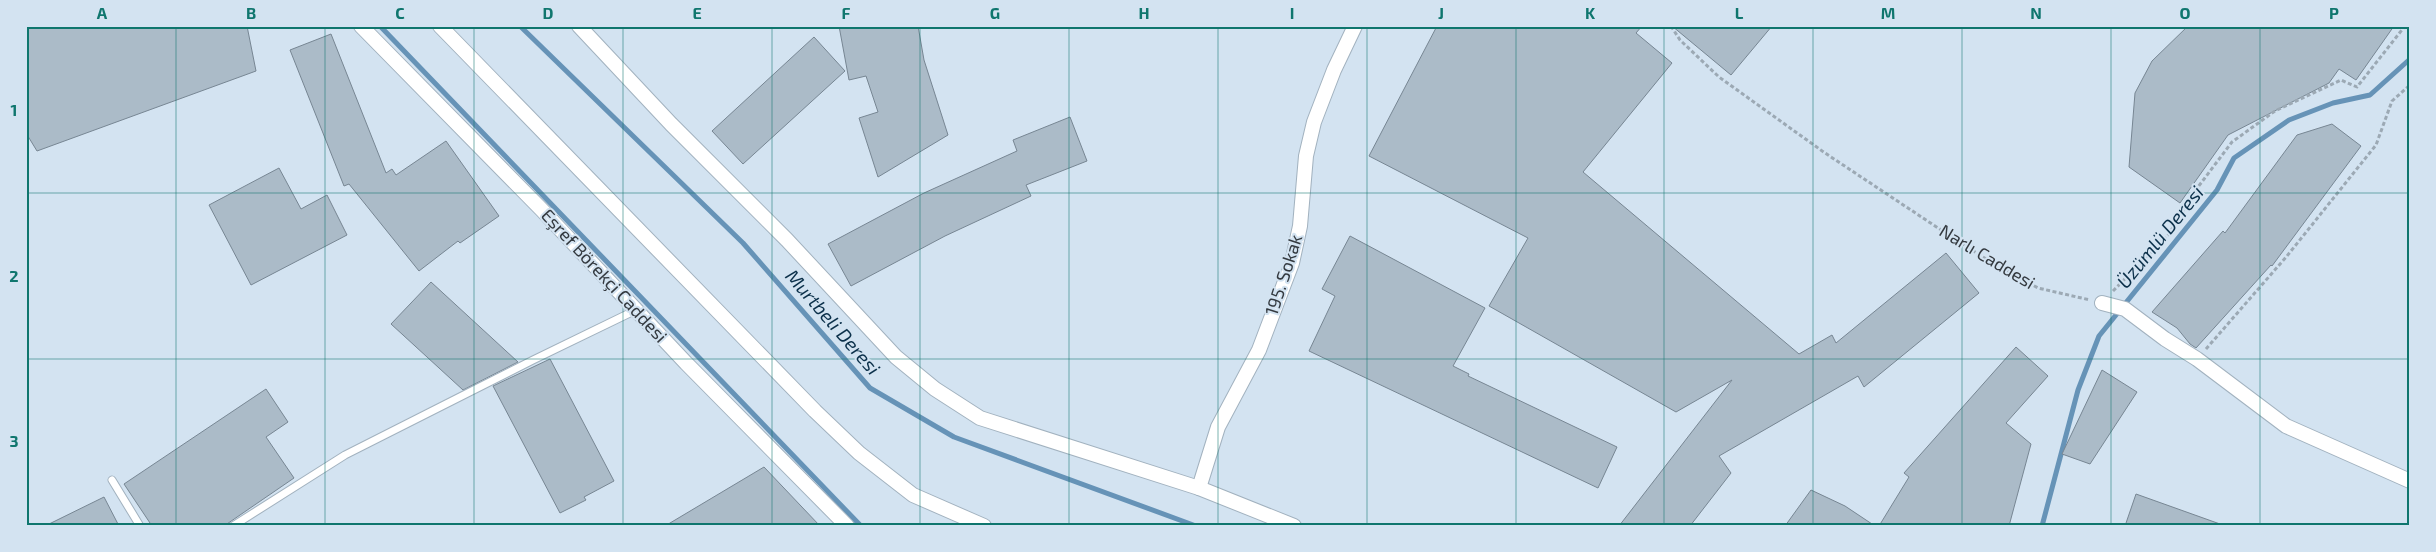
<svg xmlns="http://www.w3.org/2000/svg" width="2436" height="552" font-family="'Exo 2',sans-serif">
<rect width="100%" height="100%" fill="#d3e3f1"/>
<g fill="none" stroke-linecap="round" stroke-linejoin="round">
<g stroke="#6693b7" stroke-width="5">
<polyline points="380,26 861,526"/>
<polyline points="520,26 743,243 870,388 954,437 1196,526"/>
<polyline points="2042,526 2078,390 2099,336 2217,190 2234,158 2289,120 2333,103 2370,95 2410,59"/>
</g>
</g>
<g fill="#abbbc8" stroke="#778693">
<polygon points="26,26 247,26 256,71 37,151 26,133"/>
<polygon points="839,26 918,26 924,60 948,135 878,177 859,118 878,112 866,76 849,80"/>
<polygon points="1437,26 1642,26 1636,33 1672,63 1583,172 1799,354 1832,335 1836,343 1946,253 1979,293 1864,387 1858,376 1719,456 1731,473 1690,526 1619,526 1732,380 1676,412 1489,306 1528,238 1369,156"/>
<polygon points="1672,26 1772,26 1731,75"/>
<polygon points="2188,26 2394,26 2356,80 2339,69 2329,83 2228,135 2180,203 2129,167 2135,93 2152,61"/>
<polygon points="331,34 386,173 392,169 396,175 446,141 499,216 460,243 458,241 419,271 349,184 344,186 290,50"/>
<polygon points="814,37 845,71 743,164 712,131"/>
<polygon points="1070,117 1087,161 1026,185 1031,196 945,236 851,286 828,244 924,193 1017,151 1013,140"/>
<polygon points="2332,124 2361,146 2272,266 2271,265 2196,348 2190,344 2177,328 2152,312 2223,231 2225,233 2297,135"/>
<polygon points="279,168 301,209 327,195 347,235 251,285 209,205"/>
<polygon points="1350,236 1485,308 1453,366 1469,374 1468,376 1617,447 1598,488 1309,351 1335,296 1322,289"/>
<polygon points="431,282 518,362 463,390 391,324"/>
<polygon points="2016,347 2048,376 2006,423 2031,444 2009,526 1879,526 1909,477 1904,473"/>
<polygon points="550,359 614,481 584,497 586,500 560,513 493,386"/>
<polygon points="2102,370 2137,392 2090,464 2062,454"/>
<polygon points="266,389 288,422 266,437 294,478 224,526 152,526 124,484"/>
<polygon points="764,467 820,526 665,526"/>
<polygon points="1811,490 1845,506 1875,526 1785,526"/>
<polygon points="2136,494 2220,524 2220,526 2125,526"/>
<polygon points="104,497 119,526 45,526"/>
</g>
<g fill="none" stroke-linecap="round" stroke-linejoin="round">
<defs>
<g id="service">
<polyline points="112,480 140,526"/>
<polyline points="233,526 345,455 533,360 636,310"/>
</g>
<g id="minor">
<polyline points="361,26 542,210 686,363 847,526"/>
<polyline points="440,26 815,411 859,453 913,495 984,526"/>
<polyline points="579,26 671,124 787,240 896,357 935,389 980,418 1199,488 1294,526"/>
<polyline points="2102,303 2125,309 2165,339 2197,359 2286,426 2410,481"/>
<polyline points="1199,488 1218,427 1259,350 1292,263 1300,226 1306,156 1314,122 1334,70 1355,26"/>
</g>
</defs>
<use href="#service" stroke="#a2b2bf" stroke-width="9"/>
<use href="#minor" stroke="#a2b2bf" stroke-width="16"/>
<g stroke="#9ca9b4" stroke-width="3" stroke-dasharray="4 2.5" stroke-linecap="butt">
<polyline points="1671,26 1680,40 1719,77 1825,153 1932,224 1989,261 2038,288 2090,300"/>
<polyline points="2113,291 2169,234 2195,191 2232,142 2275,111 2341,80 2357,87 2405,26"/>
<polyline points="2206,349 2287,256 2376,145 2392,101 2410,85"/>
</g>
<use href="#service" stroke="#fff" stroke-width="7"/>
<use href="#minor" stroke="#fff" stroke-width="14"/>
</g>
<path fill="none" stroke="#0f766e" stroke-width="1" stroke-opacity="0.55" d="M176,26V526M325,26V526M474,26V526M623,26V526M772,26V526M920,26V526M1069,26V526M1218,26V526M1367,26V526M1516,26V526M1664,26V526M1813,26V526M1962,26V526M2111,26V526M2260,26V526M26,193H2410M26,359H2410"/>
<g text-anchor="middle" stroke-width="4" stroke-linejoin="round" paint-order="stroke">
<g font-size="18" fill="#343a40" stroke="#d3e3f1">
<text transform="translate(1987 257) rotate(31)" y="6">Narlı Caddesi</text>
<text transform="translate(1284 275) rotate(-72)" y="6">195. Sokak</text>
<text transform="translate(604 276) rotate(47)" y="6">Eşref Börekçi Caddesi</text>
</g>
<g font-size="19" font-style="italic" fill="#0b304a" stroke="#d3e3f1">
<text transform="translate(2160 237) rotate(-51)" y="7">Üzümlü Deresi</text>
<text transform="translate(833 322) rotate(49)" y="7">Murtbeli Deresi</text>
</g>
</g>
<rect width="2436" height="552" fill="none" stroke="#d3e3f1" stroke-width="55"/>
<rect x="28" y="28" width="2380" height="496" fill="none" stroke="#0f766e" stroke-width="2"/>
<g font-size="16" text-anchor="middle" font-weight="bold" fill="#0f766e">
<text x="102" y="19">A</text>
<text x="251" y="19">B</text>
<text x="400" y="19">C</text>
<text x="548" y="19">D</text>
<text x="697" y="19">E</text>
<text x="846" y="19">F</text>
<text x="995" y="19">G</text>
<text x="1144" y="19">H</text>
<text x="1292" y="19">I</text>
<text x="1441" y="19">J</text>
<text x="1590" y="19">K</text>
<text x="1739" y="19">L</text>
<text x="1888" y="19">M</text>
<text x="2036" y="19">N</text>
<text x="2185" y="19">O</text>
<text x="2334" y="19">P</text>
<text x="14" y="116">1</text>
<text x="14" y="282">2</text>
<text x="14" y="447">3</text>
</g>
</svg>
